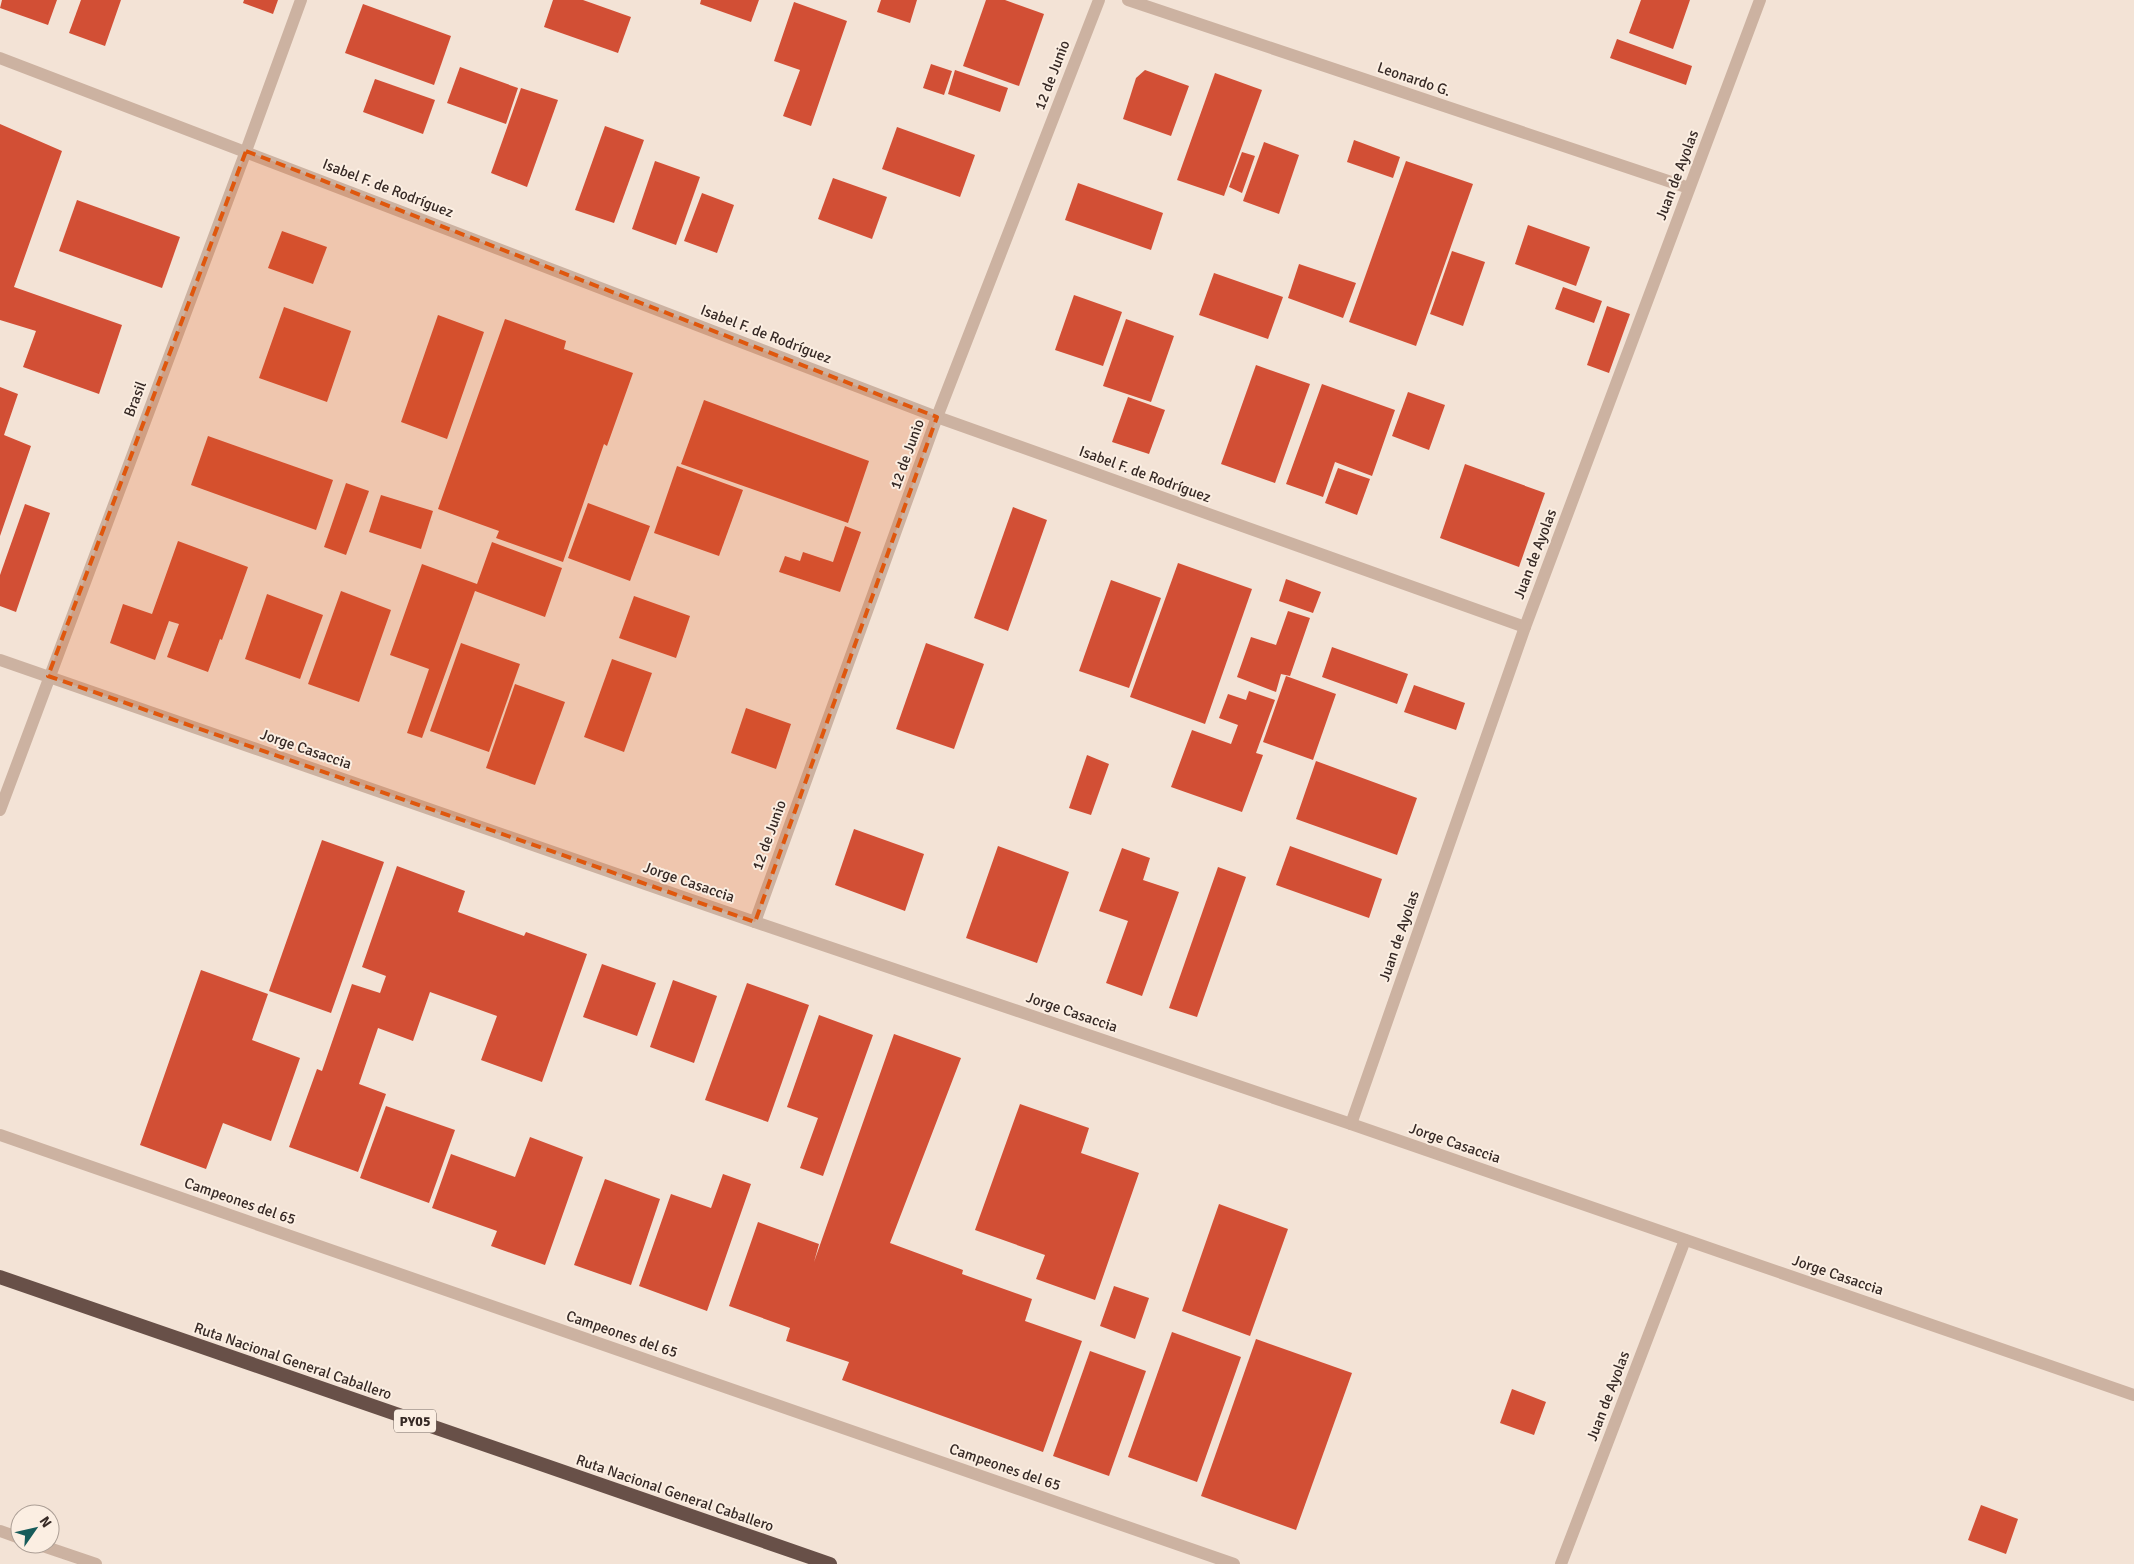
<svg xmlns="http://www.w3.org/2000/svg" width="2134" height="1564" font-family="Signika,sans-serif">
<rect width="100%" height="100%" fill="#f3e3d6"/>
<g fill="#d24f35">
<polygon points="2,0 57,0 48,25 0,8"/>
<polygon points="81,0 121,0 105,46 69,33"/>
<polygon points="244,0 278,0 273,14 243,3"/>
<polygon points="553,0 583,0 631,17 618,53 544,27"/>
<polygon points="701,0 759,0 751,22 700,4"/>
<polygon points="881,0 917,0 910,23 877,12"/>
<polygon points="986,0 1005,0 1044,14 1019,86 963,66"/>
<polygon points="1641,0 1690,0 1673,49 1629,33"/>
<polygon points="794,2 847,21 811,126 783,116 800,70 774,61"/>
<polygon points="363,4 451,36 434,85 345,53"/>
<polygon points="1617,39 1692,66 1686,85 1610,58"/>
<polygon points="931,64 952,71 944,95 923,88"/>
<polygon points="460,67 518,88 506,124 447,103"/>
<polygon points="955,70 1008,88 1000,112 948,94"/>
<polygon points="1145,70 1189,86 1171,136 1123,119 1136,78"/>
<polygon points="1215,73 1262,90 1224,196 1177,180"/>
<polygon points="375,79 435,100 423,134 363,112"/>
<polygon points="521,88 558,100 527,187 491,173"/>
<polygon points="0,124 62,151 14,287 122,325 99,394 23,367 36,331 0,320"/>
<polygon points="605,126 644,140 614,223 575,210"/>
<polygon points="897,127 975,155 960,197 882,169"/>
<polygon points="1354,140 1400,157 1393,178 1347,162"/>
<polygon points="1264,142 1299,155 1279,214 1243,201"/>
<polygon points="1242,152 1255,156 1242,193 1229,187"/>
<polygon points="655,161 700,177 676,245 632,229"/>
<polygon points="1406,161 1473,184 1416,346 1349,322"/>
<polygon points="833,178 887,197 872,239 818,219"/>
<polygon points="1078,183 1163,213 1151,250 1065,220"/>
<polygon points="702,193 734,205 717,253 684,241"/>
<polygon points="77,200 180,237 162,288 59,251"/>
<polygon points="1528,225 1590,247 1576,286 1515,264"/>
<polygon points="282,231 327,247 313,284 268,268"/>
<polygon points="1452,251 1485,262 1463,326 1430,314"/>
<polygon points="1299,264 1356,283 1343,318 1288,298"/>
<polygon points="1214,273 1283,297 1268,339 1199,315"/>
<polygon points="1563,287 1602,301 1594,323 1555,309"/>
<polygon points="1074,295 1122,312 1103,366 1055,350"/>
<polygon points="1607,306 1630,314 1609,373 1587,365"/>
<polygon points="284,307 351,331 327,402 259,378"/>
<polygon points="438,315 484,332 447,439 401,422"/>
<polygon points="505,319 566,341 564,349 633,373 607,446 604,444 563,562 496,538 499,531 438,509"/>
<polygon points="1126,319 1174,336 1151,402 1103,386"/>
<polygon points="1256,365 1310,384 1275,483 1221,464"/>
<polygon points="1322,384 1395,410 1372,476 1335,462 1323,497 1286,484"/>
<polygon points="0,387 18,394 4,435 31,446 0,536"/>
<polygon points="1408,392 1445,405 1429,450 1392,436"/>
<polygon points="1128,397 1165,410 1149,454 1112,442"/>
<polygon points="704,400 869,461 848,523 681,464"/>
<polygon points="208,436 333,480 316,530 191,485"/>
<polygon points="1465,464 1545,493 1519,567 1440,538"/>
<polygon points="677,466 743,490 719,556 654,533"/>
<polygon points="1338,468 1370,479 1357,515 1325,503"/>
<polygon points="346,483 369,491 346,555 324,547"/>
<polygon points="381,495 433,511 421,549 369,532"/>
<polygon points="588,503 650,526 630,581 568,558"/>
<polygon points="25,504 50,513 16,612 0,606 0,575"/>
<polygon points="1013,507 1047,520 1008,631 974,618"/>
<polygon points="845,526 861,532 840,592 779,572 785,556 800,561 803,552 833,562"/>
<polygon points="178,541 248,567 222,640 220,639 208,672 167,657 179,624 169,621 155,660 110,643 123,604 152,614"/>
<polygon points="492,542 562,568 545,617 475,591 422,738 407,733 429,669 390,655 422,564 477,584"/>
<polygon points="1178,563 1252,589 1205,724 1130,697"/>
<polygon points="1286,579 1321,592 1313,613 1279,601"/>
<polygon points="1111,580 1161,598 1129,688 1079,671"/>
<polygon points="341,591 391,610 359,702 308,684"/>
<polygon points="267,594 323,615 300,679 245,659"/>
<polygon points="634,596 690,616 676,658 619,638"/>
<polygon points="1288,611 1310,618 1290,676 1281,674 1276,692 1237,677 1251,637 1276,645"/>
<polygon points="461,643 520,664 489,752 430,731"/>
<polygon points="926,643 984,664 954,749 896,729"/>
<polygon points="1332,647 1408,674 1397,704 1322,677"/>
<polygon points="612,659 652,673 624,752 584,737"/>
<polygon points="1286,676 1336,694 1313,760 1263,742"/>
<polygon points="515,684 565,702 535,785 486,768"/>
<polygon points="1414,685 1465,703 1456,730 1404,712"/>
<polygon points="1249,691 1275,700 1256,753 1263,755 1242,812 1171,787 1192,730 1231,744 1238,725 1219,718 1228,694 1246,700"/>
<polygon points="746,708 791,724 776,769 731,753"/>
<polygon points="1087,755 1109,764 1091,815 1069,808"/>
<polygon points="1316,761 1417,798 1397,855 1296,819"/>
<polygon points="854,829 924,854 905,911 835,885"/>
<polygon points="322,840 384,862 331,1013 269,991"/>
<polygon points="998,846 1069,872 1037,963 966,938"/>
<polygon points="1290,846 1382,879 1369,918 1276,885"/>
<polygon points="1122,848 1150,858 1143,880 1179,892 1142,996 1106,983 1128,921 1099,911"/>
<polygon points="397,866 465,891 458,912 524,936 526,932 587,954 542,1082 481,1060 497,1016 430,992 413,1041 378,1028 359,1084 386,1094 358,1172 289,1147 317,1069 322,1071 352,984 380,993 386,976 362,967"/>
<polygon points="1218,867 1246,877 1197,1017 1169,1008"/>
<polygon points="602,964 656,983 637,1036 583,1017"/>
<polygon points="201,970 268,994 252,1040 300,1058 271,1141 223,1123 206,1169 140,1145"/>
<polygon points="673,980 717,996 694,1063 650,1047"/>
<polygon points="747,983 809,1005 768,1122 705,1100"/>
<polygon points="819,1015 873,1035 823,1176 800,1168 818,1118 787,1107"/>
<polygon points="894,1034 961,1058 890,1243 963,1270 962,1274 1032,1299 1025,1321 1082,1341 1043,1452 842,1380 849,1362 786,1341 790,1328 729,1306 758,1222 819,1244 814,1262"/>
<polygon points="1020,1104 1089,1128 1081,1153 1139,1173 1095,1300 1036,1279 1045,1255 975,1230"/>
<polygon points="386,1106 455,1130 429,1203 360,1178"/>
<polygon points="530,1137 583,1157 545,1265 491,1246 497,1231 432,1208 451,1154 515,1177"/>
<polygon points="723,1174 751,1184 707,1311 639,1286 671,1194 711,1208"/>
<polygon points="605,1179 660,1199 631,1285 574,1265"/>
<polygon points="1219,1204 1288,1229 1250,1336 1182,1311"/>
<polygon points="1114,1286 1149,1298 1135,1339 1100,1326"/>
<polygon points="1172,1332 1241,1357 1197,1482 1128,1457"/>
<polygon points="1256,1339 1352,1373 1296,1530 1201,1496"/>
<polygon points="1090,1351 1146,1371 1109,1476 1053,1456"/>
<polygon points="1512,1389 1546,1402 1534,1435 1500,1423"/>
<polygon points="1981,1505 2018,1519 2006,1554 1968,1540"/>
</g>
<g fill="none" stroke-linecap="round" stroke-linejoin="round">
<g stroke="#ccb2a1" stroke-width="12">
<polyline points="1128,0 1689,188"/>
<polyline points="0,58 937,417 1525,627"/>
<polyline points="0,660 755,922 1351,1124 2134,1395"/>
<polyline points="0,810 246,151 301,0"/>
<polyline points="755,922 937,417 1099,0"/>
<polyline points="1351,1124 1525,627 1760,0"/>
<polyline points="1561,1564 1685,1240"/>
</g>
<g stroke="#ccb2a1" stroke-width="12">
<polyline points="0,1135 1234,1564"/>
<polyline points="0,1531 20,1538"/>
<polyline points="37,1544 96,1564"/>
</g>
<polyline stroke="#685048" stroke-width="14" points="0,1277 830,1564"/>
</g>
<path fill="#df570d" fill-opacity="0.2" stroke="#df570d" stroke-width="4" stroke-dasharray="10 6" stroke-linejoin="round" d="M246,151L937,417L755,922L48,676Z"/>
<g text-anchor="middle" stroke-width="4" stroke-linejoin="round" paint-order="stroke">
<rect fill="#fbeee2" stroke="#71645e" stroke-width="1" x="394" y="1409.5" width="42" height="23" rx="4"/>
<g font-size="14" font-weight="bold" fill="#362925">
<text x="415" y="1426">PY05</text>
</g>
<g font-size="15" fill="#362925" stroke="#fbeee2">
<text transform="translate(1052 75) rotate(-69)" y="5">12 de Junio</text>
<text transform="translate(1414 79) rotate(19)" y="5">Leonardo G.</text>
<text transform="translate(1677 175) rotate(-69)" y="5">Juan de Ayolas</text>
<text transform="translate(388 188) rotate(21)" y="5">Isabel F. de Rodríguez</text>
<text transform="translate(766 334) rotate(21)" y="5">Isabel F. de Rodríguez</text>
<text transform="translate(135 399) rotate(-69)" y="5">Brasil</text>
<text transform="translate(907 454) rotate(-70)" y="5">12 de Junio</text>
<text transform="translate(1145 474) rotate(20)" y="5">Isabel F. de Rodríguez</text>
<text transform="translate(1535 554) rotate(-69)" y="5">Juan de Ayolas</text>
<text transform="translate(306 749) rotate(19)" y="5">Jorge Casaccia</text>
<text transform="translate(769 835) rotate(-70)" y="5">12 de Junio</text>
<text transform="translate(689 882) rotate(19)" y="5">Jorge Casaccia</text>
<text transform="translate(1399 936) rotate(-71)" y="5">Juan de Ayolas</text>
<text transform="translate(1072 1012) rotate(19)" y="5">Jorge Casaccia</text>
<text transform="translate(1455 1143) rotate(19)" y="5">Jorge Casaccia</text>
<text transform="translate(240 1201) rotate(19)" y="5">Campeones del 65</text>
<text transform="translate(1838 1275) rotate(19)" y="5">Jorge Casaccia</text>
<text transform="translate(622 1334) rotate(19)" y="5">Campeones del 65</text>
<text transform="translate(293 1361) rotate(19)" y="5">Ruta Nacional General Caballero</text>
<text transform="translate(1608 1396) rotate(-69)" y="5">Juan de Ayolas</text>
<text transform="translate(1005 1467) rotate(19)" y="5">Campeones del 65</text>
<text transform="translate(675 1493) rotate(19)" y="5">Ruta Nacional General Caballero</text>
</g>
</g>
<g transform="translate(35 1529) rotate(56)"><circle r="24" fill="#fbeee2" stroke="#ac9f96"/>
<path d="M0-4L9 19L0 12L-9 19Z" fill="#165b5a"/>
<text y="-8" font-size="14" font-weight="bold" text-anchor="middle" fill="#362925">N</text>
</g>
</svg>
